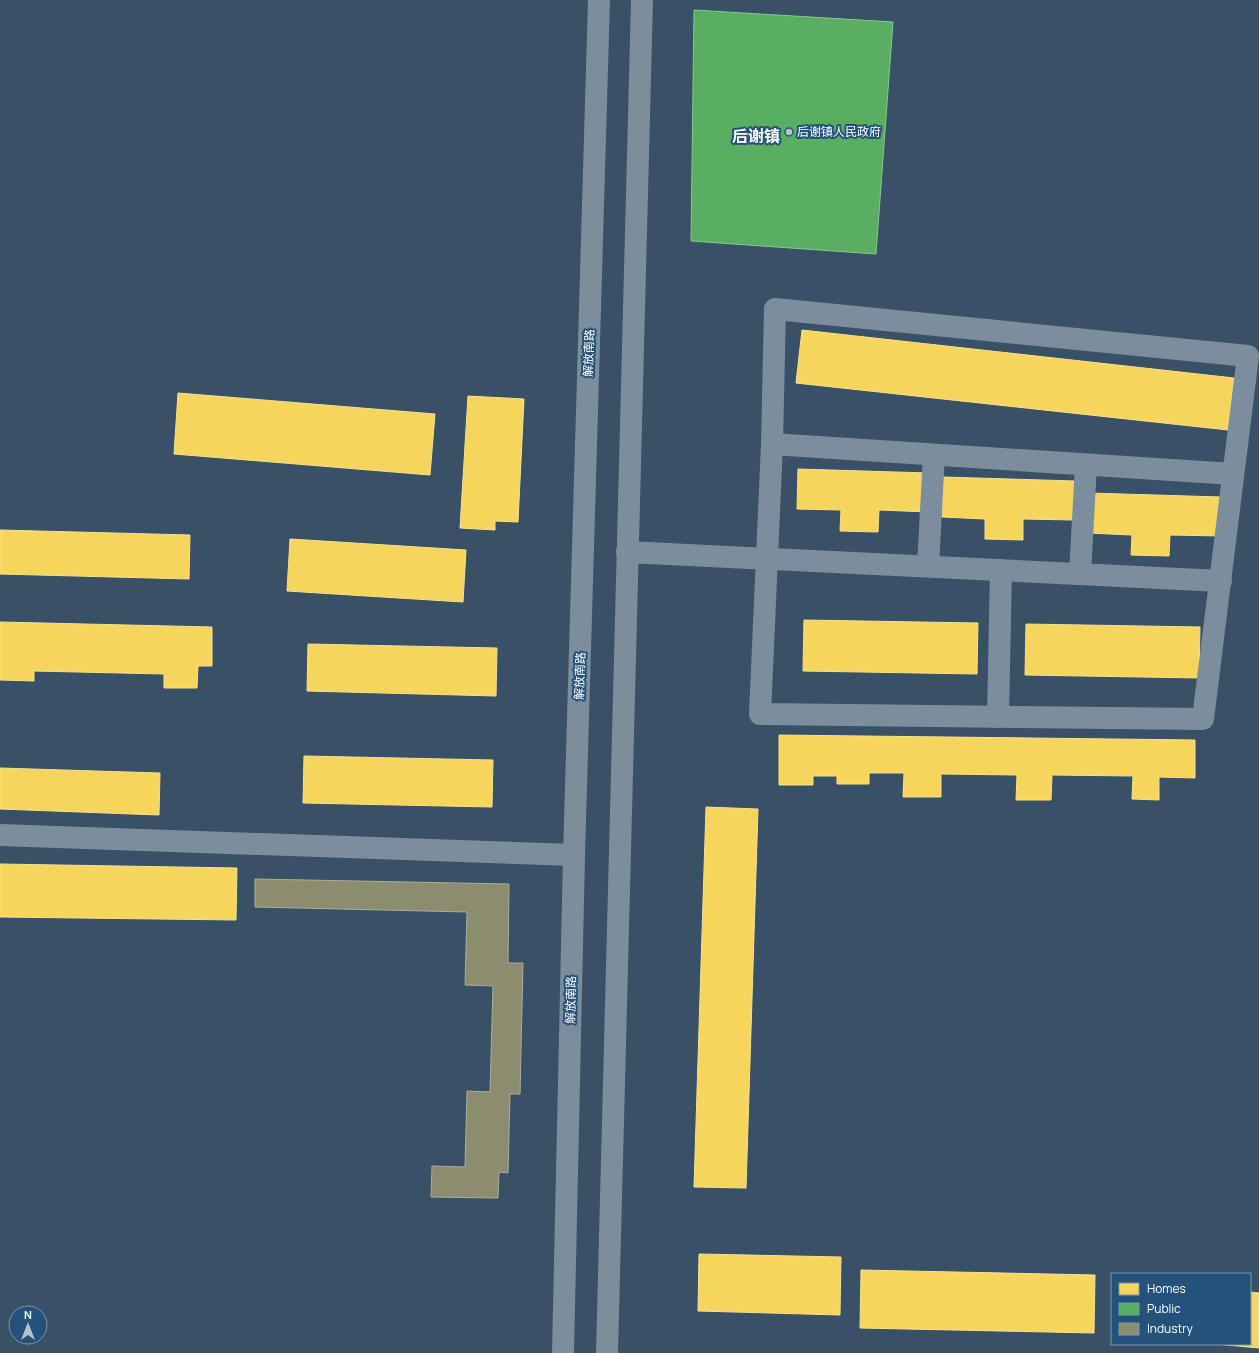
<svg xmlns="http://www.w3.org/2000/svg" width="1259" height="1353" font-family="Manrope,'Noto Sans SC',sans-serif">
<rect width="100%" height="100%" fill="#385166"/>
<g fill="#f6d55c" stroke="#f9e28d">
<polygon points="802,330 1234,378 1228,430 796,383"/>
<polygon points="178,393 435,414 430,475 174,454"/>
<polygon points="468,396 524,399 518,522 495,521 495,530 460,528"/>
<polygon points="798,469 929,473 928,512 879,510 878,532 840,531 841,510 797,509"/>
<polygon points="943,477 1075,481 1073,520 1023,519 1023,540 985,539 985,519 942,517"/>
<polygon points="1089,493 1221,497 1220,536 1170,535 1169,556 1131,555 1132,535 1088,533"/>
<polygon points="0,530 190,535 189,579 0,574"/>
<polygon points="290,539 466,550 463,602 287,591"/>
<polygon points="804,620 978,623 977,674 803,671"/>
<polygon points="0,622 212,627 212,666 198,666 197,688 164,688 164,674 34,671 34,681 0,680"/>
<polygon points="1026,624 1200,627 1199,678 1025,675"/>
<polygon points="308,644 497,648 496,696 307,691"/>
<polygon points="779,735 1195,740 1195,778 1159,777 1159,800 1132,799 1133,776 1052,775 1051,800 1016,800 1017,775 941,774 941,797 903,797 904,773 869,773 869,784 837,784 837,776 813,776 813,785 779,785"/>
<polygon points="304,756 493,760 492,807 303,803"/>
<polygon points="0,768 160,773 159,815 0,809"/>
<polygon points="706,807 758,809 746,1188 694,1187"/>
<polygon points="0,864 237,868 236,920 0,917"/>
<polygon points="699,1254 841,1257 840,1315 698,1311"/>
<polygon points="861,1270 1095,1275 1094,1333 860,1328"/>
<polygon points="1250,1292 1259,1293 1259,1348 1216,1344 1250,1344"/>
</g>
<polygon fill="#5aae61" stroke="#8cc690" points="694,10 893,22 876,254 691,241"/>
<polygon fill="#8c8c6e" stroke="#aeae9a" points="255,879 509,884 508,963 523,963 520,1094 510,1094 508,1173 499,1172 498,1198 431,1197 432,1166 465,1167 467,1091 490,1092 493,986 465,985 467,912 255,907"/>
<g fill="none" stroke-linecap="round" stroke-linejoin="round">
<g stroke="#7c8e9d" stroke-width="22">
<polygon points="775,309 1248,356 1203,719 760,714 772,444"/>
<polyline points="772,444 1233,474"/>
<polyline points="627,552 1221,581"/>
<polyline points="928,566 934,455"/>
<polyline points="1080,574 1086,465"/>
<polyline points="998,717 1001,570"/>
<polyline points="0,835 574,855"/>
</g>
<g stroke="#7c8d9c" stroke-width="22">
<polyline points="563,1353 574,855 599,0"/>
<polyline points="607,1353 642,0"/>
</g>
</g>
<circle fill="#b9c2c9" stroke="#24527a" stroke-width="1.5" cx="789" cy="132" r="4"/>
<g text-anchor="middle" stroke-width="4" stroke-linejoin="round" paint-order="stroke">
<g font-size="12" fill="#fff" stroke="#24527a" text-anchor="start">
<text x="797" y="136">后谢镇人民政府</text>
</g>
<g font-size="12" fill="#fff" stroke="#24527a">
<text transform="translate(589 353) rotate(-88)" y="4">解放南路</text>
<text transform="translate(580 676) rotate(-88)" y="4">解放南路</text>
<text transform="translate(571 1000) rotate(-89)" y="4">解放南路</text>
</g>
<g font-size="16" font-weight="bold" fill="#fff" stroke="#24527a">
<text x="756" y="142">后谢镇</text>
</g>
</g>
<rect x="1111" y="1273" width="140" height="72" fill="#24527a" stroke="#7c97af"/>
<rect x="1119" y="1283" width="20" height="12" fill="#f6d55c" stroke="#7c97af"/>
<text x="1147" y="1293" font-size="12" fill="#ffffff">Homes</text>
<rect x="1119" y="1303" width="20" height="12" fill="#5aae61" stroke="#7c97af"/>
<text x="1147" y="1313" font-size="12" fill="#ffffff">Public</text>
<rect x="1119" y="1323" width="20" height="12" fill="#8c8c6e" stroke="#7c97af"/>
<text x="1147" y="1333" font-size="12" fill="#ffffff">Industry</text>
<g transform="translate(28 1325)"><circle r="19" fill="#24527a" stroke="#7c97af"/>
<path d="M0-3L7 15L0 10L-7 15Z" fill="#b9c2c9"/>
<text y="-6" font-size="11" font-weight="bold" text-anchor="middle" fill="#ffffff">N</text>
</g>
</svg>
